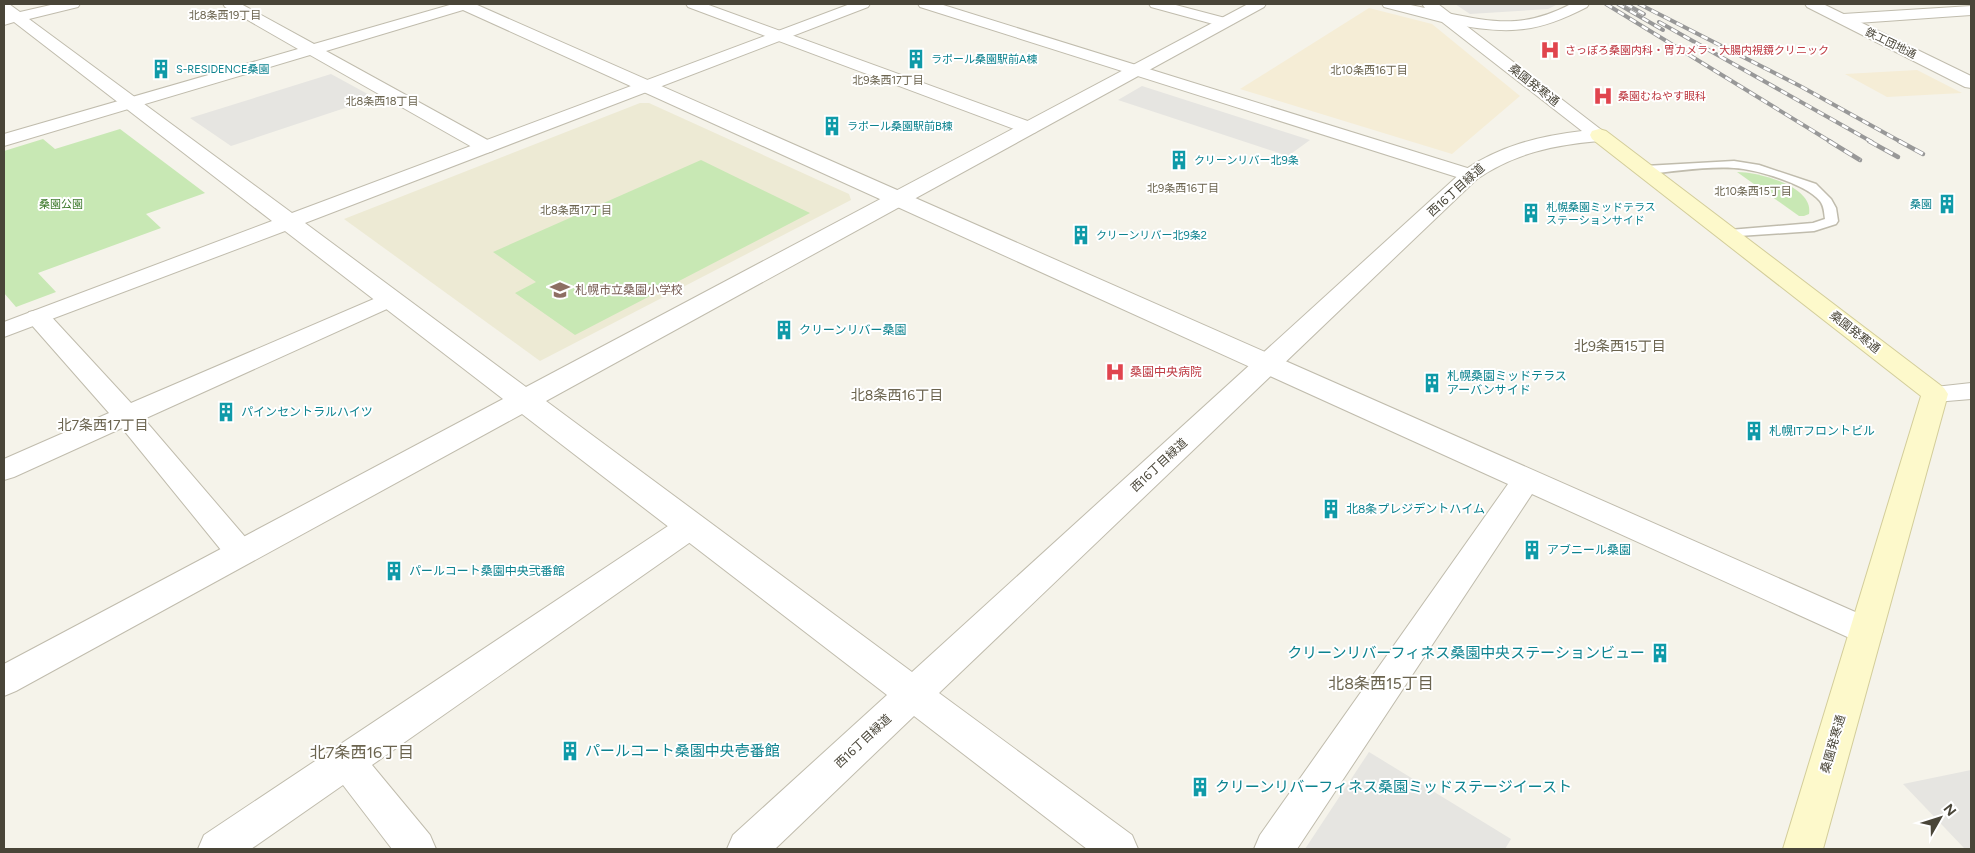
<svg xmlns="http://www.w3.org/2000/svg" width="1975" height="853" font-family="Figtree,'Noto Sans JP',sans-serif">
<rect width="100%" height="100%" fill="#f5f3ea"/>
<g fill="#f5edd6">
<polygon points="1369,8 1432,24 1520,96 1452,154 1240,89"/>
<polygon points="1917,70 1962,93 1887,97 1845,74"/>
</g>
<polygon fill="#edead4" points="640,103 649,103 849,194 851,200 540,361 344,219"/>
<g fill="#c8e8b4">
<polygon points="120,129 205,193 146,214 161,228 38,273 56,292 16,307 4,293 4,151 43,139 55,149"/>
<polygon points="701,160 810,213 575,335 515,293 536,282 493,252"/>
<path d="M1737,172C1758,172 1814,186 1809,214L1804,216H1799Z"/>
</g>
<g fill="#e6e5e1">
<polygon points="1455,4 1558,4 1548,9 1470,14"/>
<polygon points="331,74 375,98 231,146 190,118"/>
<polygon points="1142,86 1310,140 1288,156 1118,100"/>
<polygon points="1369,752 1511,839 1505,849 1305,849"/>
<polygon points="1971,770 1971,849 1965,849 1903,784"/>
</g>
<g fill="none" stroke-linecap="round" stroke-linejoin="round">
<defs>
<path id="service" d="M1734,161L1759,165L1816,184L1831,199L1836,208L1838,221L1836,224L1814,231L1724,237L1723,234L1729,230L1813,223L1825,219C1824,212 1824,206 1820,201C1806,184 1756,169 1734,168C1705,166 1674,172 1645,174L1639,170L1645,166Z"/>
<g id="minor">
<polygon points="223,4 241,4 314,44 453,4 475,4 1878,622 1883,631 1878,640 1866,644 1854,640 1532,494 1297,849 1254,849 1260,835 1508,484 463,10 326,51 493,143 496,147 493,151 486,153 479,151 310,55 4,146 4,134 298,49 225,7"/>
<polygon points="686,4 706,4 1036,124 1038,128 1036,132 1029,134 1022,132 688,7"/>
<polygon points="918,4 940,4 1477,171 1480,175 1477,179 1470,181 1463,179 920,7"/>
<polygon points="1149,4 1172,4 1229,19 1232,22 1229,25 1224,27 1151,7"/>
<path d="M1571,4H1589L1587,7C1533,35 1506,34 1447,23L1442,21L1439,18L1442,15L1447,13C1496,23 1525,28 1571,4Z"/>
<polygon points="1971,6 1971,15 1843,24 1838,22 1835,19 1838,16 1843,14"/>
<polygon points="390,292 398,294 402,299 398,304 144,419 252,545 257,553 252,561 241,565 230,561 122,428 14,477 4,480 4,459 109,413 29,322 26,317 29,312 38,310 47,312 131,403"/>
<polygon points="691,515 702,518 706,526 702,534 372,765 430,835 436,849 392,849 343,785 251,849 198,849 204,835 680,518"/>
</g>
<g id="tertiary">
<path d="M4,4H9L20,12L55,4H80L78,7L29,19L292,213L850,4H870L868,7L305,223L526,387L1248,4H1266L1264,7L546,401L912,672L1463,171C1499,146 1539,136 1582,131L1442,22L1384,7L1382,4H1406L1425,8L1422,4H1438L1608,135L1606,139L1599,141C1554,145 1515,153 1477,179L939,693L1132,835L1138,849H1087L914,716L775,849H727L733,835L887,695L522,414L16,691L4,696V664L503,399L285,231L4,337V322L272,221L14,22L4,25Z"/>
<polygon points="1805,4 1823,4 1971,76 1971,88 1965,87 1807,7"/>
<polygon points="1971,383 1971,399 1935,402 1926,400 1922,394 1926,388"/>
</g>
<polygon id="secondary" points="1599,129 1606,131 1944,388 1948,394 1823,849 1783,849 1921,396 1592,139 1590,135 1592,131"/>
</defs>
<use href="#service" stroke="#c0bcad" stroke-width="3"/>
<use href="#minor" stroke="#c0bcad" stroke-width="2"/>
<use href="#tertiary" stroke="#c0bcad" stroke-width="2"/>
<use href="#secondary" stroke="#d3cd9a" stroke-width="2"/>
<use href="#service" fill="#fff" fill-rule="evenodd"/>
<use href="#minor" fill="#fff" fill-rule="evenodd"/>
<use href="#tertiary" fill="#fff" fill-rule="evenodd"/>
<use href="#secondary" fill="#fdf9cb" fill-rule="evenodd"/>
<defs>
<g id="rail-far1">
<polyline points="1606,4 1831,142"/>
<polyline points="1618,4 1663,30"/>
<polyline points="1626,4 1644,14"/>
<polyline points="1639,4 1800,86 1901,142"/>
<polyline points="1659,22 1872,142"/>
</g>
<g id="rail">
<polyline points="1829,141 1860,160"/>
<polyline points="1869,141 1898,157"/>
<polyline points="1899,141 1923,154"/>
</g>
</defs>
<use href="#rail-far1" stroke="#989898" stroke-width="4"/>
<use href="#rail" stroke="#989898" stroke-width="4.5"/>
<use href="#rail-far1" stroke="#fff" stroke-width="2.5" stroke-dasharray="7" stroke-linecap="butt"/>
<use href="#rail" stroke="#fff" stroke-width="3" stroke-dasharray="9" stroke-linecap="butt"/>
</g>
<defs>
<symbol id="hospital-bare" viewBox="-9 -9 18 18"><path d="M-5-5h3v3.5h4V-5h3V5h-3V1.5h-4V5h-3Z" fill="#e0444e" stroke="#fff" stroke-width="2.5" paint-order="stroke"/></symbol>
<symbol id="building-bare" viewBox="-9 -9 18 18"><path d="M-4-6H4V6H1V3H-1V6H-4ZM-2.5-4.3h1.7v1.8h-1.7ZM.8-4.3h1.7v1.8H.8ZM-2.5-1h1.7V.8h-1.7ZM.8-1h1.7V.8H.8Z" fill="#0f9aa8" stroke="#fff" stroke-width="2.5" paint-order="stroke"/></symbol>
<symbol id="school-bare" viewBox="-9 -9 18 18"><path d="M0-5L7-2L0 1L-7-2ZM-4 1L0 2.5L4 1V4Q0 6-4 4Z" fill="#8d6e63" stroke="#fff" stroke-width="2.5" paint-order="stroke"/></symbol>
</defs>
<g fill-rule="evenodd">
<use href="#hospital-bare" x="1536" y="36" width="28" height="28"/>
<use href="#building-bare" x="902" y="45" width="28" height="28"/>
<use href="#building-bare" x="147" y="55" width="28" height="28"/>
<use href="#hospital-bare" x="1589" y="82" width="28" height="28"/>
<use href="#building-bare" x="818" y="112" width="28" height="28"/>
<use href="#building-bare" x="1165" y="146" width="28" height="28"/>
<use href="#building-bare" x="1933" y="190" width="28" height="28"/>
<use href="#building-bare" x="1517" y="199" width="28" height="28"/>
<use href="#building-bare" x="1067" y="221" width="28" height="28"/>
<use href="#school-bare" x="546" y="276" width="28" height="28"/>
<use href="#building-bare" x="770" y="316" width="28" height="28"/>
<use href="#hospital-bare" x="1101" y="358" width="28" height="28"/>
<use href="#building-bare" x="1418" y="369" width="28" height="28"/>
<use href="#building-bare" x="212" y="398" width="28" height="28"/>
<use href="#building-bare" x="1740" y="417" width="28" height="28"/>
<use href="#building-bare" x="1317" y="495" width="28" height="28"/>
<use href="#building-bare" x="1518" y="536" width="28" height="28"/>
<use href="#building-bare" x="380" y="557" width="28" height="28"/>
<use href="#building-bare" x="1646" y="639" width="28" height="28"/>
<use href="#building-bare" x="556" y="737" width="28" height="28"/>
<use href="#building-bare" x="1186" y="773" width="28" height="28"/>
</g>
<g text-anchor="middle" stroke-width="4" stroke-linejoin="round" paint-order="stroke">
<g font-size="11" fill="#6b644f" stroke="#fff">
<text x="225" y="19">北8条西19丁目</text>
<text x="1369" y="74">北10条西16丁目</text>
<text x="888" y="84">北9条西17丁目</text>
<text x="382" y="105">北8条西18丁目</text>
<text x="1183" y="192">北9条西16丁目</text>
<text x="1753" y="195">北10条西15丁目</text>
<text x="576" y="214">北8条西17丁目</text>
</g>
<g font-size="11" fill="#494538" stroke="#fff">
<text transform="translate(1891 43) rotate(26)" y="4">鉄工団地通</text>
</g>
<g font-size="11" fill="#be3a42" stroke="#fff" text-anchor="start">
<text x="1565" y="54">さっぽろ桑園内科・胃カメラ・大腸内視鏡クリニック</text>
<text x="1618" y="100">桑園むねやす眼科</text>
</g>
<g font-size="11" fill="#0d838f" stroke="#fff" text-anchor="start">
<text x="931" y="63">ラポール桑園駅前A棟</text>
<text x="176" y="73">S-RESIDENCE桑園</text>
<text x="847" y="130">ラポール桑園駅前B棟</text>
<text x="1194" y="164">クリーンリバー北9条</text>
<text x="1932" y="208" text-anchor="end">桑園</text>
<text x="1546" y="211">札幌桑園ミッドテラス<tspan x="1546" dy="13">ステーションサイド</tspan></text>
<text x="1096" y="239">クリーンリバー北9条2</text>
</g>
<g font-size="11" fill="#3d7a2c" stroke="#fff">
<text x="61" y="208">桑園公園</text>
</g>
<g font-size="12" fill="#494538" stroke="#fff">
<text transform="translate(1534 85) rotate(38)" y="4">桑園発寒通</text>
<text transform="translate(1456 190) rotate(-42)" y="4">西16丁目緑道</text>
<text transform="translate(1855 332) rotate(38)" y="4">桑園発寒通</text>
<text transform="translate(1159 465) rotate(-43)" y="4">西16丁目緑道</text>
<text transform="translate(863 741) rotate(-43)" y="4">西16丁目緑道</text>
<text transform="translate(1833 744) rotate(-74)" y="4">桑園発寒通</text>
</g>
<g font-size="12" fill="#785e54" stroke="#fff" text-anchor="start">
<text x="575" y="294">札幌市立桑園小学校</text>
</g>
<g font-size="12" fill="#0d838f" stroke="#fff" text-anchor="start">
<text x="799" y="334">クリーンリバー桑園</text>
<text x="1447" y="380">札幌桑園ミッドテラス<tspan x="1447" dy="14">アーバンサイド</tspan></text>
<text x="241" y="416">パインセントラルハイツ</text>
<text x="1769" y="435">札幌ITフロントビル</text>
<text x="1346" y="513">北8条プレジデントハイム</text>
<text x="1547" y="554">アブニール桑園</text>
<text x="409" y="575">パールコート桑園中央弐番館</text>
</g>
<g font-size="12" fill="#be3a42" stroke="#fff" text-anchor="start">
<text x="1130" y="376">桑園中央病院</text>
</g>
<g font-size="14" fill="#6b644f" stroke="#fff">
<text x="1620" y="351">北9条西15丁目</text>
<text x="897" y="400">北8条西16丁目</text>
<text x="103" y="430">北7条西17丁目</text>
</g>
<g font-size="15" fill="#0d838f" stroke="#fff" text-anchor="start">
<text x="1645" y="658" text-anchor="end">クリーンリバーフィネス桑園中央ステーションビュー</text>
<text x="585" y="756">パールコート桑園中央壱番館</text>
<text x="1215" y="792">クリーンリバーフィネス桑園ミッドステージイースト</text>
</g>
<g font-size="16" fill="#6b644f" stroke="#fff">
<text x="1381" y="689">北8条西15丁目</text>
<text x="362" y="758">北7条西16丁目</text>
</g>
</g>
<rect width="1975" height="853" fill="none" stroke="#494538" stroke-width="10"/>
<g transform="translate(1940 818) rotate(51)" stroke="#ffffff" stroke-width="4" paint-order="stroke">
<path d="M0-4L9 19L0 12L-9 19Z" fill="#494538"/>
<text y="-8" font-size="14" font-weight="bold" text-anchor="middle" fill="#494538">N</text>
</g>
</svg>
